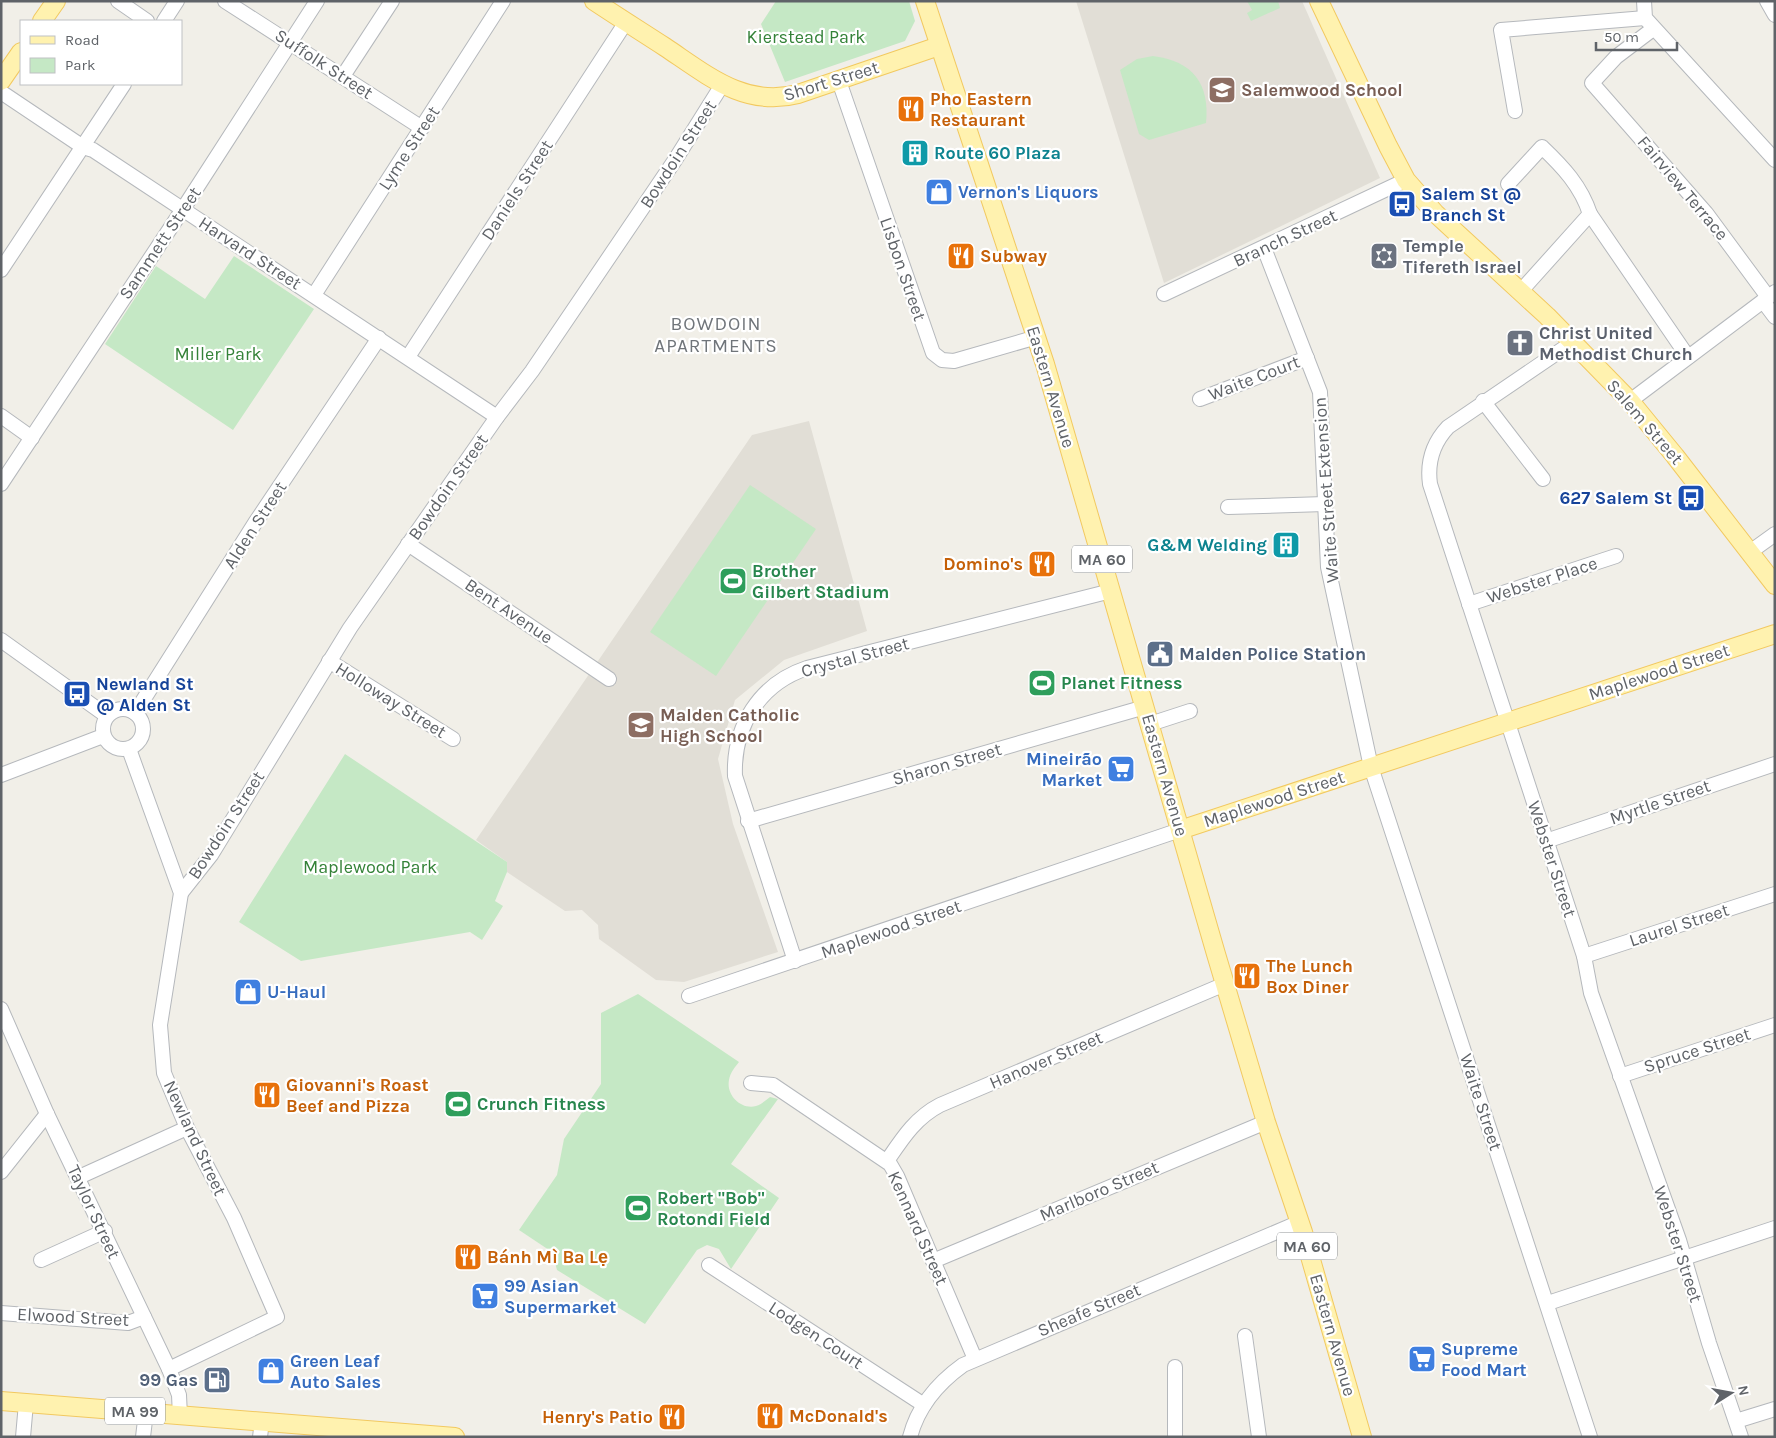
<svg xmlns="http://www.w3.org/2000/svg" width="1776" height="1438" font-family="Karla,sans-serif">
<rect width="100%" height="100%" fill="#f1efe8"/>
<g fill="#e1ded6">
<polygon points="1076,1 1302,1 1380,178 1164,283"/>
<polygon points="809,421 867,631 784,660 735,700 718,759 733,824 778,952 684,982 656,980 599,939 598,925 582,910 565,911 507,872 507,862 476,840 752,435"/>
</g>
<g fill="#c5e8c5">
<polygon points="776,1 909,1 915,21 905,41 785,82 761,24"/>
<polygon points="1247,1 1278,1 1280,8 1251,21 1247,13 1252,10"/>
<path d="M1153,56C1193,61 1210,84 1206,123L1149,140L1139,134L1120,70L1137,59Z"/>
<polygon points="234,256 314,309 233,430 105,344 156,266 205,299"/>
<polygon points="750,485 816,529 716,676 650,632"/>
<polygon points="345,754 507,862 507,872 495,901 503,906 482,940 470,932 301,961 239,922"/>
<path d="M638,994L739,1062C735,1067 730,1073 729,1080C726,1095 741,1110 756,1106C762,1104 766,1100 770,1097L778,1099L731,1164L779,1198L731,1269L719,1249L707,1245L697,1250L645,1324L557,1270L552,1252L519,1230L557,1175L564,1139L601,1084V1013Z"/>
</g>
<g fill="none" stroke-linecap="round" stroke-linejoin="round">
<defs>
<g id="minor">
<polyline points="118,1 147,21"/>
<polyline points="225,1 422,128"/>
<polyline points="1644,1 1645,18 1775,160"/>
<polyline points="1767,1 1775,15"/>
<polyline points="164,21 177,1"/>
<polyline points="1653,29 1616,57 1592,83 1706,213 1768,297"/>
<polyline points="343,76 392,1"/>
<polyline points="839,81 933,353 942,360 954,361 1037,337"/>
<polyline points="1,92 83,147 93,150 497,417"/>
<polyline points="1515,111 1501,30 1645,18"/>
<path d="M1508,184L1542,147C1563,167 1581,186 1590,214L1520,292"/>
<polyline points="1590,214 1688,357"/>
<polyline points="1264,248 1320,392 1328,567 1371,767 1590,1437"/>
<polyline points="1,270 124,84"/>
<polyline points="1164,294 1406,180"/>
<polyline points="314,295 503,1"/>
<polyline points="1763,301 1775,317"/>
<path d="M1573,342L1448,427C1433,443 1427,462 1430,484L1584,956L1591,993L1679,1240L1709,1343L1741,1437"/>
<polyline points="408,357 626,22"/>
<polyline points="1200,399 1307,358"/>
<polyline points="1483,401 1543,479"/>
<polyline points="1630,401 1775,292"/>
<polyline points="1,416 32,438"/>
<polyline points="1,484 183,209 317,1"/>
<polyline points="1228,507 1325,504"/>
<polyline points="408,544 609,679"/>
<polyline points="1750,552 1775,534"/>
<polyline points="1469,604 1616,556"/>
<polyline points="1,640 107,716"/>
<polyline points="329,661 453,739"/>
<circle cx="123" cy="729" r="20"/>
<polyline points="135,713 255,523 379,338"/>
<polyline points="1150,724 1190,711"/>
<polyline points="129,749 181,893 160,1025 164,1073 187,1128 234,1218 277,1317 169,1369"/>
<polyline points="1,775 103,736"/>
<polyline points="748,821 1145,707"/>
<polyline points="1546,841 1775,764"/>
<polyline points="181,893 211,855 350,628 497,417 532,371 675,160 722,85"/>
<polyline points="1584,956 1775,894"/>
<path d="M795,961L735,776C733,727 759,684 807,668L1111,591"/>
<polyline points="689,996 1180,830"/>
<polyline points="1,1009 47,1114 169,1369 179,1395 180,1416"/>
<polyline points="1620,1076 1775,1025"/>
<polyline points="751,1083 773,1085 890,1164 897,1176 975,1359"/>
<path d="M887,1161C902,1139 915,1118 940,1105L1225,984"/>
<polyline points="1,1172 47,1114"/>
<polyline points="79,1177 187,1128"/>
<polyline points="41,1260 105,1231"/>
<polyline points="933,1261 1266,1122"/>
<polyline points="709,1265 924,1405"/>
<polyline points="1548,1303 1775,1228"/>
<polyline points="1,1313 128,1323 144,1317"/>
<polyline points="1245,1336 1259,1437"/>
<polyline points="1175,1367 1175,1437"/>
<polyline points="1736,1421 1775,1409"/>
<polyline points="23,1437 26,1403"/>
<polyline points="143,1437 146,1412"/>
<polyline points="260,1437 262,1421"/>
<path d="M910,1437C918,1406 938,1383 963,1365L1300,1222"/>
</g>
<g id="major">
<path d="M594,1C618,17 642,32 665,47C707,75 745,108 798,94L939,46"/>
<polyline points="925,1 1045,364 1216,954 1266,1122 1303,1232 1362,1437"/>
<polyline points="1319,1 1388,146 1406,180 1435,213 1547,316 1630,401 1675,456 1775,585"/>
<polyline points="42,21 56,1"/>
<polyline points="1,81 21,52"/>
<polyline points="1180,830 1775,634"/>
<polyline points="1,1401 455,1437"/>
</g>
</defs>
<use href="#minor" stroke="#b5b8bc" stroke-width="16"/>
<use href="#major" stroke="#f2c960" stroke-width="20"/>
<use href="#minor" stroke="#fff" stroke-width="14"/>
<use href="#major" stroke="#fff2af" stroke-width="18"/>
</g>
<defs>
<symbol id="school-square" viewBox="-11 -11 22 22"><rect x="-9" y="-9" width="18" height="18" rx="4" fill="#8d6e63" stroke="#fff"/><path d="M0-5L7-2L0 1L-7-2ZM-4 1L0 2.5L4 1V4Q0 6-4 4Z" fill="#fff"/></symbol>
<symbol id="restaurant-square" viewBox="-11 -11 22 22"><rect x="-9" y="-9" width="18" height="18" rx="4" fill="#e8710a" stroke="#fff"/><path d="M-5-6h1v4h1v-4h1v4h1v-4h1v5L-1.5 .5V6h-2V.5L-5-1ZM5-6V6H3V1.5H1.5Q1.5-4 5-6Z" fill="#fff"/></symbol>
<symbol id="building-square" viewBox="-11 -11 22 22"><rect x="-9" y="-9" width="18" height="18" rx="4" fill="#0f9aa8" stroke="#fff"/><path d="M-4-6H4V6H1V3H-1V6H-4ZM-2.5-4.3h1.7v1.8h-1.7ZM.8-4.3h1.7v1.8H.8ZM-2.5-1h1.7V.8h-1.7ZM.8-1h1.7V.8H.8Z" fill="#fff"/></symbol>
<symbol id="shop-square" viewBox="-11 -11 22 22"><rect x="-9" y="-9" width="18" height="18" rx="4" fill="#3f7fe0" stroke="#fff"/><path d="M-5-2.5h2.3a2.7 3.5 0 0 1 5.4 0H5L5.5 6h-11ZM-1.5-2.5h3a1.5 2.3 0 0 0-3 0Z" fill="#fff"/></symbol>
<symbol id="bus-square" viewBox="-11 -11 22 22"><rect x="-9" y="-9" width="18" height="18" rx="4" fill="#1a4fb4" stroke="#fff"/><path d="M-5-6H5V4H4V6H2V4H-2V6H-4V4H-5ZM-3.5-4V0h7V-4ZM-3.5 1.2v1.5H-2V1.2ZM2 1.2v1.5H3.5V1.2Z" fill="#fff"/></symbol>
<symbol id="synagogue-square" viewBox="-11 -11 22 22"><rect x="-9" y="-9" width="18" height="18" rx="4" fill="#6b7280" stroke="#fff"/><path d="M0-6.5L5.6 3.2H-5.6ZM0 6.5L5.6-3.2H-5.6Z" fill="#fff"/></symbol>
<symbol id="church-square" viewBox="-11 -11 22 22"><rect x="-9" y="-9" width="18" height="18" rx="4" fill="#6b7280" stroke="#fff"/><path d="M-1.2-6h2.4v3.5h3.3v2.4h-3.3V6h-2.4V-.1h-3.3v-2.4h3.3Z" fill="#fff"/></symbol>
<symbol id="stadium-square" viewBox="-11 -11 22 22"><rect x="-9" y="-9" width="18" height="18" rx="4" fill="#2e9e5b" stroke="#fff"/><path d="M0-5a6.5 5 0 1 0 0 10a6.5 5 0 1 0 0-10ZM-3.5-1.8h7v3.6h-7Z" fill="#fff"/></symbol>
<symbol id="civic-square" viewBox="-11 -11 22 22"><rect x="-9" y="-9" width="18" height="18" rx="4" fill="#5c6f8a" stroke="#fff"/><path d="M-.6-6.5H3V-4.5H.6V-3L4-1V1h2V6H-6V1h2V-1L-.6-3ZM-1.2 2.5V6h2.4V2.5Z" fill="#fff"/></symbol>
<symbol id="supermarket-square" viewBox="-11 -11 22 22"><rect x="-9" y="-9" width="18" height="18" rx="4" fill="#3f7fe0" stroke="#fff"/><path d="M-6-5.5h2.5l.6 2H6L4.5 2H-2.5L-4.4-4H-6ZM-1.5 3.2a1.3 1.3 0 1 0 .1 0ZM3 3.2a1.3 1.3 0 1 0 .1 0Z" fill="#fff"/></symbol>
<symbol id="fuel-square" viewBox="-11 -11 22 22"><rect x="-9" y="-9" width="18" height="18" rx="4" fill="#5c6f8a" stroke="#fff"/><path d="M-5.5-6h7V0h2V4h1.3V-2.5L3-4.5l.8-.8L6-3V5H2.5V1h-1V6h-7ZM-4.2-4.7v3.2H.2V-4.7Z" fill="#fff"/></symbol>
</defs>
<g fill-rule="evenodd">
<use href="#school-square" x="1206" y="74" width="32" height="32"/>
<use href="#restaurant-square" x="895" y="93" width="32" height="32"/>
<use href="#building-square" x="899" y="137" width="32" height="32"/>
<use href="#shop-square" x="923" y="176" width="32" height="32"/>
<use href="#bus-square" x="1386" y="188" width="32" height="32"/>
<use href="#restaurant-square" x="945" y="240" width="32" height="32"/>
<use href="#synagogue-square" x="1368" y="240" width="32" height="32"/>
<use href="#church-square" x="1504" y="327" width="32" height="32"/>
<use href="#bus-square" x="1675" y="482" width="32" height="32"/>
<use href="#building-square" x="1270" y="529" width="32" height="32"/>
<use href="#restaurant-square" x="1026" y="548" width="32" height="32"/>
<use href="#stadium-square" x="717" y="565" width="32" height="32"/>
<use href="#civic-square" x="1144" y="638" width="32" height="32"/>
<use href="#stadium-square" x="1026" y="667" width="32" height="32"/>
<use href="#bus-square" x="61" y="678" width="32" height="32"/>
<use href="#school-square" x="625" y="709" width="32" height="32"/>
<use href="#supermarket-square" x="1105" y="753" width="32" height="32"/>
<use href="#restaurant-square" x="1231" y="960" width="32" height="32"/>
<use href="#shop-square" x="232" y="976" width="32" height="32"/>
<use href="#restaurant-square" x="251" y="1079" width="32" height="32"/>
<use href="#stadium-square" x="442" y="1088" width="32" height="32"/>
<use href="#stadium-square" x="622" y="1192" width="32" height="32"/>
<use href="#restaurant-square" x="452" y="1241" width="32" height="32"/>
<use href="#supermarket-square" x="469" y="1280" width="32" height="32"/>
<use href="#supermarket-square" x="1406" y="1343" width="32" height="32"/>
<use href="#shop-square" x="255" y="1355" width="32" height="32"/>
<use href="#fuel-square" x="201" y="1364" width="32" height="32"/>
<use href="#restaurant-square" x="754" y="1400" width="32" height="32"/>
<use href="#restaurant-square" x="656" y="1401" width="32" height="32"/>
</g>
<g text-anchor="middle" stroke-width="4.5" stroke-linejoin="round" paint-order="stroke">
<g fill="#fff" stroke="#8f9295" stroke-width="1">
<rect x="1072" y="545.5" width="60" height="27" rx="4"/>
<rect x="1277" y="1232.5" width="60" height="27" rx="4"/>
<rect x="105" y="1397.5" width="60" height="27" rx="4"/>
</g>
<g font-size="16" font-weight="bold" fill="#5f6368">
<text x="1102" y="565">MA 60</text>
<text x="1307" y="1252">MA 60</text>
<text x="135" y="1417">MA 99</text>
</g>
<g font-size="18" fill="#348238" stroke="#fff">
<text x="806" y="43">Kierstead Park</text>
<text x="218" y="360">Miller Park</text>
<text x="370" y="873">Maplewood Park</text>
</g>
<g font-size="18" fill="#5f6368" stroke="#fff">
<text transform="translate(324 64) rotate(33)" y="6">Suffolk Street</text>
<text transform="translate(831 81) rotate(-17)" y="6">Short Street</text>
<text transform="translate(409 148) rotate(-57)" y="6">Lyme Street</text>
<text transform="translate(678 154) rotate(-57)" y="6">Bowdoin Street</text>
<text transform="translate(1683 188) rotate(50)" y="6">Fairview Terrace</text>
<text transform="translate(517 190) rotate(-57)" y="6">Daniels Street</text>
<text transform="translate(1285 238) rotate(-25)" y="6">Branch Street</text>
<text transform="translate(160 243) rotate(-56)" y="6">Sammett Street</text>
<text transform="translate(250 253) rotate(33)" y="6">Harvard Street</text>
<text transform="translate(903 269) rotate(71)" y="6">Lisbon Street</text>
<text transform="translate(1254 378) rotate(-21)" y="6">Waite Court</text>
<text transform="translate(1051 387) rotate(73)" y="6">Eastern Avenue</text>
<text transform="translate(1645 422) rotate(49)" y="6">Salem Street</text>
<text transform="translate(448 487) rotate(-55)" y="6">Bowdoin Street</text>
<text transform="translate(1326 490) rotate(-94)" y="6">Waite Street Extension</text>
<text transform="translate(255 525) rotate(-57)" y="6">Alden Street</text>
<text transform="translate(1542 580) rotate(-18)" y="6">Webster Place</text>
<text transform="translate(509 611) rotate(34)" y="6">Bent Avenue</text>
<text transform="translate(855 657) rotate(-15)" y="6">Crystal Street</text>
<text transform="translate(1659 672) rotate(-18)" y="6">Maplewood Street</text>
<text transform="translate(391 700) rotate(32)" y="6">Holloway Street</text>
<text transform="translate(947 764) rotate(-16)" y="6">Sharon Street</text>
<text transform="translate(1165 775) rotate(74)" y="6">Eastern Avenue</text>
<text transform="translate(1274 799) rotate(-18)" y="6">Maplewood Street</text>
<text transform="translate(1660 802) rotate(-19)" y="6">Myrtle Street</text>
<text transform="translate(226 825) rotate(-57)" y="6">Bowdoin Street</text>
<text transform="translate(1552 859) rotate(72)" y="6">Webster Street</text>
<text transform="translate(1679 925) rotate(-18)" y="6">Laurel Street</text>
<text transform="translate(891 929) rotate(-19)" y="6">Maplewood Street</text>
<text transform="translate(1697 1050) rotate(-18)" y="6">Spruce Street</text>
<text transform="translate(1046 1060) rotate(-23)" y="6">Hanover Street</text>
<text transform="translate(1481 1102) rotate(72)" y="6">Waite Street</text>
<text transform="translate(195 1138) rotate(65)" y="6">Newland Street</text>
<text transform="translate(1099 1191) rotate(-23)" y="6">Marlboro Street</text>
<text transform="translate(94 1212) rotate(65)" y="6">Taylor Street</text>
<text transform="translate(918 1228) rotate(66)" y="6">Kennard Street</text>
<text transform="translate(1678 1244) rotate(72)" y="6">Webster Street</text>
<text transform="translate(1089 1310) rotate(-23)" y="6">Sheafe Street</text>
<text transform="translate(73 1317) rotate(3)" y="6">Elwood Street</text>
<text transform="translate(816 1335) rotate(33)" y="6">Lodgen Court</text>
<text transform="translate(1333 1335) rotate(74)" y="6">Eastern Avenue</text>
</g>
<g font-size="18" font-weight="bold" fill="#785e54" stroke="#fff" text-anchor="start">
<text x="1241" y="96">Salemwood School</text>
<text x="660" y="721">Malden Catholic<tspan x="660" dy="21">High School</tspan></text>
</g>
<g font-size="18" font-weight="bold" fill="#c56008" stroke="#fff" text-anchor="start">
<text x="930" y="105">Pho Eastern<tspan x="930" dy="21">Restaurant</tspan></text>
<text x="980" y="262">Subway</text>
<text x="1023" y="570" text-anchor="end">Domino's</text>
<text x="1266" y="972">The Lunch<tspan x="1266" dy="21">Box Diner</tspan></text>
<text x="286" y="1091">Giovanni's Roast<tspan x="286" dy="21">Beef and Pizza</tspan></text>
<text x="487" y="1263">Bánh Mì Ba Lẹ</text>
<text x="789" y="1422">McDonald's</text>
<text x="653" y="1423" text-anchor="end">Henry's Patio</text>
</g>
<g font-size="18" font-weight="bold" fill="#0d838f" stroke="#fff" text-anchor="start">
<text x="934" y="159">Route 60 Plaza</text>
<text x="1267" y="551" text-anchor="end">G&amp;M Welding</text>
</g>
<g font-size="18" font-weight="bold" fill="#366cbe" stroke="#fff" text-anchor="start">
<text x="958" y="198">Vernon's Liquors</text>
<text x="1102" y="765" text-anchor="end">Mineirão<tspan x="1102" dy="21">Market</tspan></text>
<text x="267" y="998">U-Haul</text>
<text x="504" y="1292">99 Asian<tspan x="504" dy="21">Supermarket</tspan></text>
<text x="1441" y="1355">Supreme<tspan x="1441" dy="21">Food Mart</tspan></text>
<text x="290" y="1367">Green Leaf<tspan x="290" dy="21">Auto Sales</tspan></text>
</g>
<g font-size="18" font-weight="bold" fill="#164399" stroke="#fff" text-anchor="start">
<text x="1421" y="200">Salem St @<tspan x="1421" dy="21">Branch St</tspan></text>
<text x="1672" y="504" text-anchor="end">627 Salem St</text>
<text x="96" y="690">Newland St<tspan x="96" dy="21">@ Alden St</tspan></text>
</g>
<g font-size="18" font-weight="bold" fill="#5b616d" stroke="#fff" text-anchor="start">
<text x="1403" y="252">Temple<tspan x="1403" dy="21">Tifereth Israel</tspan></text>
<text x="1539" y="339">Christ United<tspan x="1539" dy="21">Methodist Church</tspan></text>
</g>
<g font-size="18" font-weight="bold" fill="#27864d" stroke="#fff" text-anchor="start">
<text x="752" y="577">Brother<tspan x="752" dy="21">Gilbert Stadium</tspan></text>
<text x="1061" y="689">Planet Fitness</text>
<text x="477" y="1110">Crunch Fitness</text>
<text x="657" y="1204">Robert "Bob"<tspan x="657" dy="21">Rotondi Field</tspan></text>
</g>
<g font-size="18" font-weight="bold" fill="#4e5e75" stroke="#fff" text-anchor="start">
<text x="1179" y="660">Malden Police Station</text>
<text x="198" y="1386" text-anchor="end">99 Gas</text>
</g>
<g font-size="19" letter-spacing="1" fill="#70757a" stroke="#fff">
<text x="716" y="330">BOWDOIN<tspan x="716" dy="22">APARTMENTS</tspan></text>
</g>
</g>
<rect width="1776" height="1438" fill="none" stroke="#5f6368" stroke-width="5"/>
<rect x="20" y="20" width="162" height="65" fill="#ffffff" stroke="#bfc1c3"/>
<rect x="30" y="36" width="25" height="8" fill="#fff2af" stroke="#bfc1c3"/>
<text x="65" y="45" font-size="15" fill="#5f6368">Road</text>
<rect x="30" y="58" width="25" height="15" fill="#c5e8c5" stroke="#bfc1c3"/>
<text x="65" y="70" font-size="15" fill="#5f6368">Park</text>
<g transform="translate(1731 1393) rotate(79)" stroke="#ffffff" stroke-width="4" paint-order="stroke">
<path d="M0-4L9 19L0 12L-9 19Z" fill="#5f6368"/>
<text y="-8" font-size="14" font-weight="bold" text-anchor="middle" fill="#5f6368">N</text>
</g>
<path d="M1596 42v8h81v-8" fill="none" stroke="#5f6368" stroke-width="2.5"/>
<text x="1604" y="42" font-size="15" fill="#5f6368" stroke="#ffffff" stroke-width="4" paint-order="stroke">50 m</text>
</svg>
